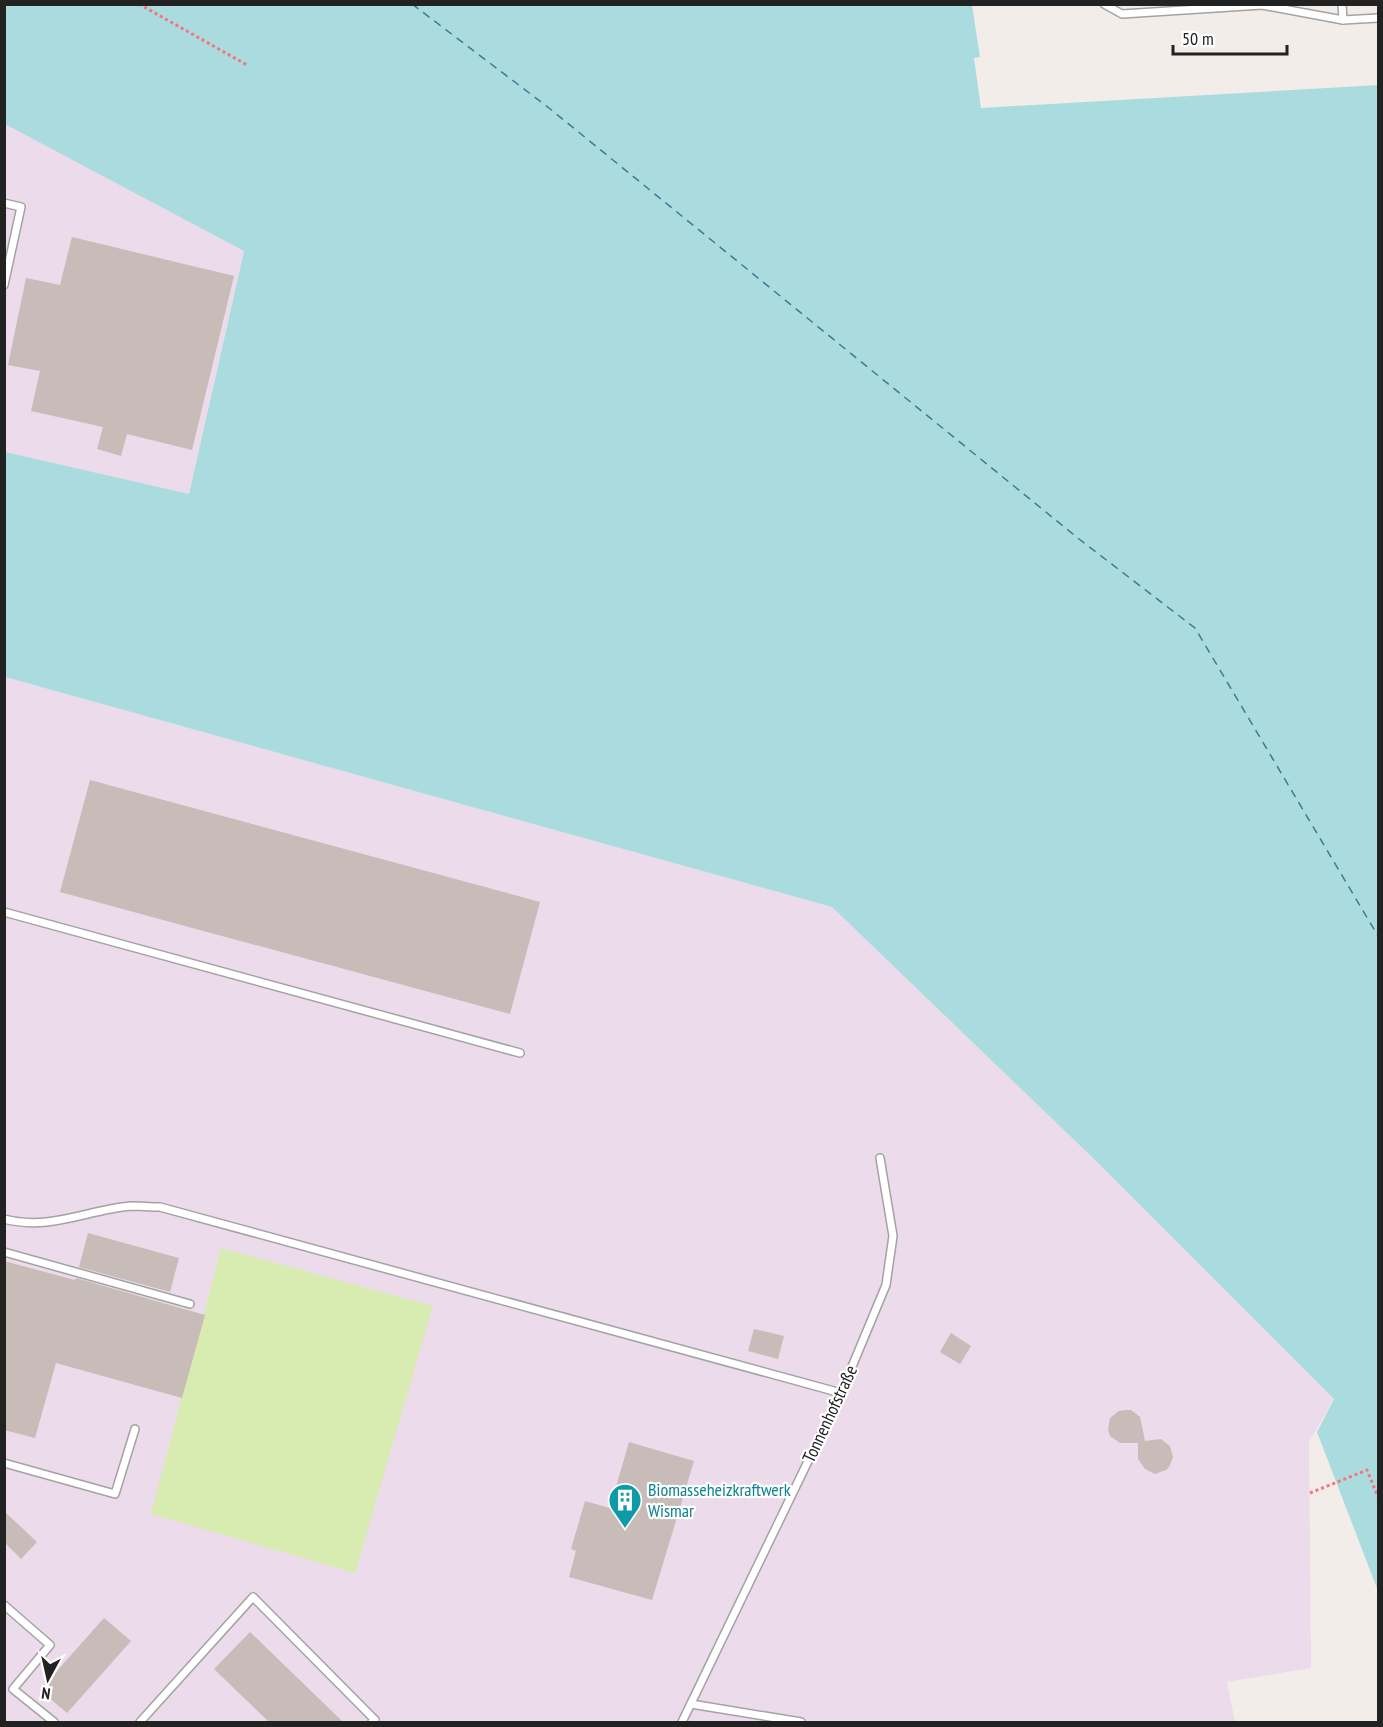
<svg xmlns="http://www.w3.org/2000/svg" width="1383" height="1727" font-family="'PT Sans Narrow',sans-serif">
<rect width="100%" height="100%" fill="#f2ede9"/>
<g fill="#ebdbeb">
<polygon points="4,121 244,250 189,494 5,458"/>
<polygon points="5,677 832,907 1095,1160 1334,1399 1309,1442 1311,1668 1227,1682 1235,1722 5,1722"/>
</g>
<polygon fill="#d8ebb0" points="221,1248 433,1306 355,1573 151,1514"/>
<polygon fill="#aadcdf" points="4,5 972,5 980,57 974,58 981,108 1378,85 1378,1591 1317,1432 1334,1399 1095,1160 832,907 5,677 5,452 189,494 244,251 5,124"/>
<g fill="none" stroke-linecap="round" stroke-linejoin="round">
<polyline stroke="#417893" stroke-width="1.5" stroke-dasharray="8 6" stroke-linecap="butt" points="412,4 549,108 1079,539 1195,628 1378,936"/>
</g>
<g fill="#c7bcb8">
<polygon points="72,237 234,276 192,450 127,434 121,456 97,449 103,427 31,411 40,371 8,365 26,278 60,285"/>
<polygon points="90,780 540,902 510,1014 60,892"/>
<polygon points="88,1233 179,1258 170,1292 79,1267"/>
<polygon points="4,1261 75,1280 76,1278 205,1315 182,1398 56,1363 35,1438 4,1430"/>
<polygon points="754,1329 784,1336 778,1359 748,1351"/>
<polygon points="951,1333 971,1346 960,1364 940,1352"/>
<polygon points="1125,1410 1131,1410 1140,1417 1145,1441 1161,1439 1170,1446 1173,1457 1169,1467 1166,1470 1155,1474 1145,1469 1138,1459 1138,1443 1120,1443 1110,1436 1108,1430 1110,1418 1119,1411"/>
<polygon points="629,1442 694,1461 652,1600 569,1577 576,1551 571,1549 585,1501 610,1508"/>
<polygon points="4,1511 37,1542 21,1559 4,1542"/>
<polygon points="104,1618 131,1641 67,1713 40,1690"/>
<polygon points="250,1632 343,1722 269,1722 214,1669"/>
</g>
<g fill="none" stroke-linecap="round" stroke-linejoin="round">
<defs>
<g id="service">
<polyline points="1104,4 1122,14 1262,5 1343,20 1378,18"/>
<polyline points="1342,4 1343,20"/>
<polyline points="4,203 21,207 4,285"/>
<polyline points="4,912 520,1053"/>
<path d="M4,1219C50,1231 86,1210 131,1206C140,1206 150,1207 160,1207L841,1393"/>
<polyline points="4,1252 190,1304"/>
<polyline points="4,1463 115,1494 135,1429"/>
<polyline points="4,1605 50,1645 13,1689 54,1722"/>
<polyline points="691,1704 801,1722"/>
<polyline points="140,1722 253,1597 375,1720 372,1722"/>
<polyline points="682,1722 841,1393 886,1285 893,1236 880,1158"/>
</g>
</defs>
<use href="#service" stroke="#a3a3a3" stroke-width="10"/>
<g stroke="#fa727d" stroke-width="3" stroke-dasharray="3 3" stroke-linecap="butt">
<polyline points="139,4 247,65"/>
<polyline points="1310,1493 1367,1470 1378,1497"/>
</g>
<use href="#service" stroke="#fff" stroke-width="7"/>
</g>
<defs>
<symbol id="building-pin" viewBox="-11 -11 22 30"><path d="M0 17L-7.5 6A9.5 9.5 0 1 1 7.5 6Z" fill="#0f9aa8" stroke="#fff"/><path d="M-4-6H4V6H1V3H-1V6H-4ZM-2.5-4.3h1.7v1.8h-1.7ZM.8-4.3h1.7v1.8H.8ZM-2.5-1h1.7V.8h-1.7ZM.8-1h1.7V.8H.8Z" fill="#fff"/></symbol>
</defs>
<g fill-rule="evenodd">
<use href="#building-pin" x="606" y="1481" width="38" height="52"/>
</g>
<g text-anchor="middle" stroke-width="4.5" stroke-linejoin="round" paint-order="stroke">
<g font-size="18" fill="#222" stroke="#fff">
<text transform="translate(830 1414) rotate(-65)" y="6">Tonnenhofstraße</text>
</g>
<g font-size="18" fill="#0d838f" stroke="#fff" text-anchor="start">
<text x="648" y="1496">Biomasseheizkraftwerk<tspan x="648" dy="21">Wismar</tspan></text>
</g>
</g>
<rect width="1383" height="1727" fill="none" stroke="#222222" stroke-width="12"/>
<g transform="translate(48 1679) rotate(188)" stroke="#ffffff" stroke-width="4.5" paint-order="stroke">
<path d="M0-4.5L10 22L0 15L-10 22Z" fill="#222222"/>
<text y="-9" font-size="16" font-weight="bold" text-anchor="middle" fill="#222222">N</text>
</g>
<path d="M1173 45v9h114v-9" fill="none" stroke="#222222" stroke-width="3"/>
<text x="1182" y="45" font-size="18" fill="#222222" stroke="#ffffff" stroke-width="4.5" paint-order="stroke">50 m</text>
</svg>
